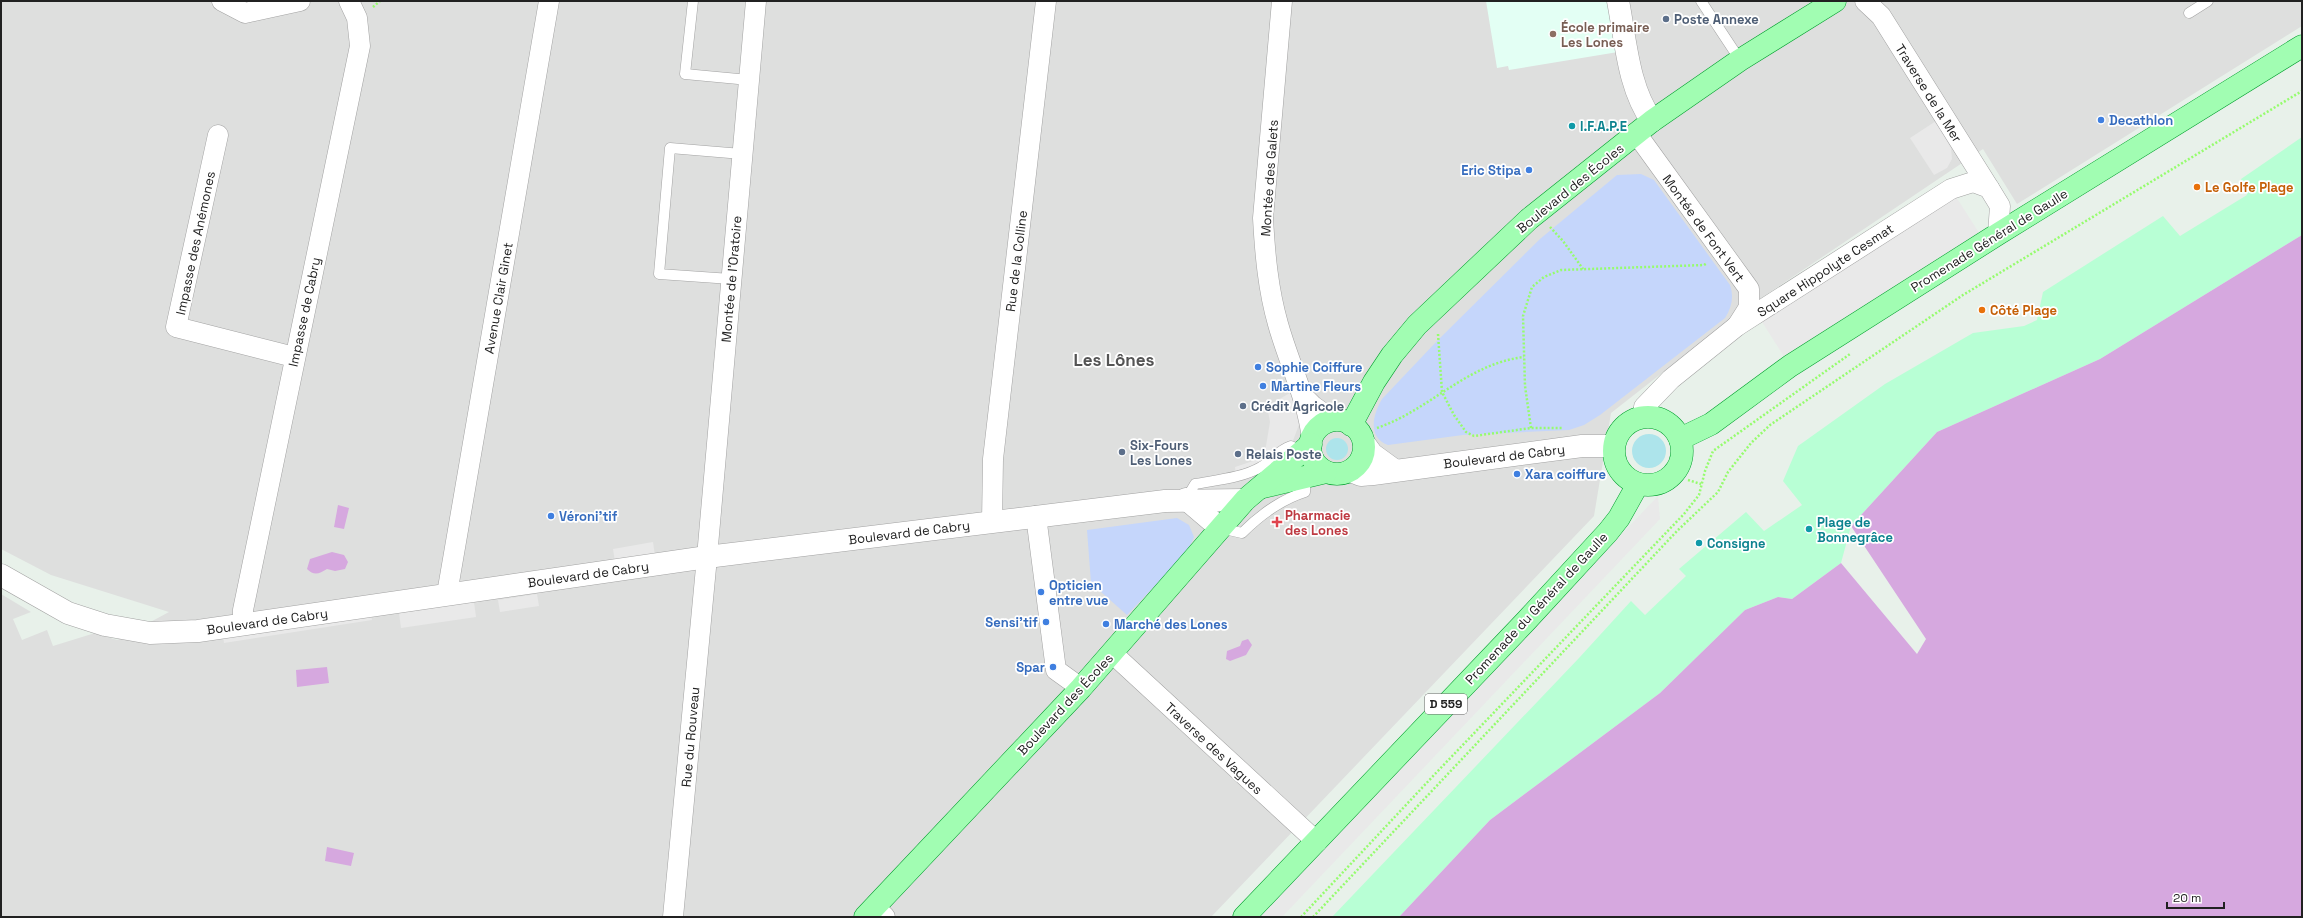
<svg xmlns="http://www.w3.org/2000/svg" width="2303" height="918" font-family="'Space Grotesk',sans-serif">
<rect width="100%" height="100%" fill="#e8f1ea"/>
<polygon fill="#dedfde" points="1,1 2302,1 2302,26 2017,204 1983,149 1736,315 1611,413 1594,516 1211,917 1,917 1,594 31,612 13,619 22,640 47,630 53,646 95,633 117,640 169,612 51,575 1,549"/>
<polygon fill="#e3fff4" points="1486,1 1611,1 1618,52 1509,70 1508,66 1497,68"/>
<g fill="#ade4eb">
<circle cx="1649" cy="451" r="17"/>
<circle cx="1337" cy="449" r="11"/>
</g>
<polygon fill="#b8ffd5" points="2302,137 2302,235 2100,359 1937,432 1851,526 1841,563 1792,599 1778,597 1745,610 1660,693 1490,820 1399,917 1332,917 1579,658 1631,601 1645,615 1686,576 1679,569 1746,512 1764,531 1802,505 1783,481 1798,446 1885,384 1973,333 2024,326 2037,320 2043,292 2163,216 2180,236 2247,195 2241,179"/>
<g fill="#c5d6fb">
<path d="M1641,174L1654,180L1730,285C1734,297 1732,307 1725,318L1600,415L1584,425L1569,430L1463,435L1388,445C1367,437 1373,414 1382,399L1437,341L1540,239L1617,175Z"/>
<polygon points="1177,518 1189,525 1194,537 1187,552 1127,615 1091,583 1087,530"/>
</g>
<g fill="#e9e9e9">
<polygon points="1936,121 1951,148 1952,159 1947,168 1934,175 1910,138"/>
<polygon points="1951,189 1985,242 1790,366 1757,314"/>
<polygon points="1290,393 1300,422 1291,446 1236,475 1235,467 1253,461 1265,452 1270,422 1267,406"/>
<polygon points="1658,496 1660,519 1282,917 1257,917"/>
<polygon points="653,542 655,556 615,562 613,549"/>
<polygon points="537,594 539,606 500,612 498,600"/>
<polygon points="474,602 476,617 401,628 399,613"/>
<polygon points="370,606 372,620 224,643 222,628"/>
</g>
<g fill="#d6a8df">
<polygon points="2302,235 2302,917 1399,917 1490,820 1660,693 1745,610 1778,597 1792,599 1841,563 1917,654 1926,639 1851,526 1937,432 2100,359"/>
<polygon points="338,505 349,508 344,529 334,527"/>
<path d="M332,552L344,555L348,562L345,569L335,571L327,569C319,574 314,576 307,569L310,559Z"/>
<polygon points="1248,639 1252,645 1246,655 1230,661 1226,659 1227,651 1240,646 1242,641"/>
<polygon points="327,667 329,683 297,687 296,670"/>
<polygon points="327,847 354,853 351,866 325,861"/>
</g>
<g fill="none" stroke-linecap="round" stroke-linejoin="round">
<defs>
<g id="service">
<polyline points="693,1 685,74 749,80"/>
<polyline points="1701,1 1740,60"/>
<polyline points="2189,13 2208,1"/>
<polyline points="731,279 659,274 670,148 742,154"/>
<path d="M1186,499L1195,484C1216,480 1242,478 1261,467C1272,461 1278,450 1291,446L1302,451"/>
<path d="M1220,528L1242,533C1261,514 1280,500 1305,492L1306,476"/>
</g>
<g id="minor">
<polyline points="222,1 245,13 300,1"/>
<path d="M1282,1L1263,218C1265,254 1268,289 1278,324C1289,364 1307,397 1312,439"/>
<polyline points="1865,1 1881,16 1989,188"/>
<polyline points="1636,133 1749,289 1749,307 1737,326"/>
<polyline points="218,135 176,327 294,357"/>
<polyline points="1304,397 1313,406 1334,421"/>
<polyline points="1643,417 1644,407 1671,379 1737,326 1951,189 1973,182 1989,188 2000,206 1998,234"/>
<polyline points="1036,516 1056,670 1081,688"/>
<polyline points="992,522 993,459 1046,1"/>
<polyline points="447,594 549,1"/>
<polyline points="243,625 243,610 360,46 357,18 349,1"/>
<polyline points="1112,653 1317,842"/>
<polyline points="875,907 885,917"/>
<polyline points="673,917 707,557 756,1"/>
</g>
<g id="tertiary">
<path d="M1618,1C1626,42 1628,87 1652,121"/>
<polyline points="1364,443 1372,454 1394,470"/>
<polyline points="1351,471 1361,475 1373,474 1582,446 1614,446"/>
<polyline points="1186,499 1220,528"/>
<polyline points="1,575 68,613 105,625 150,633 198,631 707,557 1165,501 1245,500"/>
</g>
<g id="primary">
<circle cx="1648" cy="451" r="34"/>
<circle cx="1337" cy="447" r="27"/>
<polyline points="1351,425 1374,382 1392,355 1417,325 1529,219 1652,121 1740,60 1835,1"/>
<polyline points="1680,439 1711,424 1790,366 1998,234 2302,46"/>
<polyline points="1263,487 1326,472"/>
<polyline points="865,917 1081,688 1245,500 1311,444"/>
<polyline points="1244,917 1526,621 1608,532 1619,518 1638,484"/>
</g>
</defs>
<use href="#service" stroke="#a2a2a2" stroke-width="11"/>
<use href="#minor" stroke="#a2a2a2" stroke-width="21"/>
<use href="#tertiary" stroke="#a2a2a2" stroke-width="23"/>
<use href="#primary" stroke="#009e2d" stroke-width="23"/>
<g stroke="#96fc6e" stroke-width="2.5" stroke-dasharray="2 2" stroke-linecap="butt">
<polyline points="373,7 380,1"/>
<polyline points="1550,227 1563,241 1583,269"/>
<polyline points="1438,334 1442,392 1454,415 1466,432 1474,436 1531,428 1562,428"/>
<path d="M1377,428C1430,410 1466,364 1524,357"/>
<polyline points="1531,428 1525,386 1523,316 1532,287 1544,277 1561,270 1704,265 1707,263"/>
<polyline points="1688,480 1701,484"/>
<polyline points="1301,917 1435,774 1684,514 1699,495 1705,471 1713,451 1850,354"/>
<polyline points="1313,917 1677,531 1718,492 1728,472 1751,443 1770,425 1963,295 2302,91"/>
</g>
<use href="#service" stroke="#fff" stroke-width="10"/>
<use href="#minor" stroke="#fff" stroke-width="20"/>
<use href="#tertiary" stroke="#fff" stroke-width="22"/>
<use href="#primary" stroke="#a1fdb2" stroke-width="22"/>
</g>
<g fill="#5c6f8a" stroke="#fff" stroke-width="1.5">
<circle cx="1666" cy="19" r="4"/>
<circle cx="1243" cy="406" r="4"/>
<circle cx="1122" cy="452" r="4"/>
<circle cx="1238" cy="454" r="4"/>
</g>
<circle fill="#8d6e63" stroke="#fff" stroke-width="1.5" cx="1553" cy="34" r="4"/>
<g fill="#3f7fe0" stroke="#fff" stroke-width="1.5">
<circle cx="2101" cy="120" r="4"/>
<circle cx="1529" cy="170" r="4"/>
<circle cx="1258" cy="367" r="4"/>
<circle cx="1263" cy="386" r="4"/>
<circle cx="1517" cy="474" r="4"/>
<circle cx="551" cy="516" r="4"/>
<circle cx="1041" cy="592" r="4"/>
<circle cx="1046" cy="622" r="4"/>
<circle cx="1106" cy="624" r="4"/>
<circle cx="1053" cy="667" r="4"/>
</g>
<g fill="#0f9aa8" stroke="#fff" stroke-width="1.5">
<circle cx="1572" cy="126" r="4"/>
<circle cx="1809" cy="529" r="4"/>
<circle cx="1699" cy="543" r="4"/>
</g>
<g fill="#e8710a" stroke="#fff" stroke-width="1.5">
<circle cx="2197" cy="187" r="4"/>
<circle cx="1982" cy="310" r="4"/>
</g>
<path fill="#e0444e" stroke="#fff" stroke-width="1.5" d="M1275 516h4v4h4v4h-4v4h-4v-4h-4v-4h4z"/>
<g text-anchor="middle" stroke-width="3.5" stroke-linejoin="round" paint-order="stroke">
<rect fill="#fff" stroke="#646464" stroke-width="1" x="1425" y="694" width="42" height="20" rx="3"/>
<g font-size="12" font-weight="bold" fill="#212121">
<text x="1446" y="708">D 559</text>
</g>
<g font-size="13" font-weight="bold" fill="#4e5e75" stroke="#fff" text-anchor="start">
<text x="1674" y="24">Poste Annexe</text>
<text x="1251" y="411">Crédit Agricole</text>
<text x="1130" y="450">Six-Fours<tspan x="1130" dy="15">Les Lones</tspan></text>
<text x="1246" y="459">Relais Poste</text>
</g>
<g font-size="13" font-weight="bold" fill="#785e54" stroke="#fff" text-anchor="start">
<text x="1561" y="32">École primaire<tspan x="1561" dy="15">Les Lones</tspan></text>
</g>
<g font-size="13" fill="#212121" stroke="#fff">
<text transform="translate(1929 93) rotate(58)" y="5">Traverse de la Mer</text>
<text transform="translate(1269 178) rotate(-86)" y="5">Montée des Galets</text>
<text transform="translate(1570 188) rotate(-39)" y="5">Boulevard des Écoles</text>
<text transform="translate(1704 228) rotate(54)" y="5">Montée de Font Vert</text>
<text transform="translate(1989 240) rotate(-32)" y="5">Promenade Général de Gaulle</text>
<text transform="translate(195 243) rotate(-78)" y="5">Impasse des Anémones</text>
<text transform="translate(1016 261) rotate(-83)" y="5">Rue de la Colline</text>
<text transform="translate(1825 270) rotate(-33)" y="5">Square Hippolyte Cesmat</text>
<text transform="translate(731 279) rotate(-85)" y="5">Montée de l'Oratoire</text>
<text transform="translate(498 298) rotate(-80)" y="5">Avenue Clair Ginet</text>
<text transform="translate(304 312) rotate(-78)" y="5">Impasse de Cabry</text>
<text transform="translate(1504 456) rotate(-7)" y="5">Boulevard de Cabry</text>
<text transform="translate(909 532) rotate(-7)" y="5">Boulevard de Cabry</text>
<text transform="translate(588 574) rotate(-8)" y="5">Boulevard de Cabry</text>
<text transform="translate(1536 608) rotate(-47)" y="5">Promenade du Général de Gaulle</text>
<text transform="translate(267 621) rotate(-8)" y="5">Boulevard de Cabry</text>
<text transform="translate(1065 704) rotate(-47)" y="5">Boulevard des Écoles</text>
<text transform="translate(690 737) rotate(-85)" y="5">Rue du Rouveau</text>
<text transform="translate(1214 748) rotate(43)" y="5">Traverse des Vagues</text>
</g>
<g font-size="13" font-weight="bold" fill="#366cbe" stroke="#fff" text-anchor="start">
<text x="2109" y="125">Decathlon</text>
<text x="1521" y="175" text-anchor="end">Eric Stipa</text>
<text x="1266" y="372">Sophie Coiffure</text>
<text x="1271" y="391">Martine Fleurs</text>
<text x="1525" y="479">Xara coiffure</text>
<text x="559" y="521">Véroni'tif</text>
<text x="1049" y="590">Opticien<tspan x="1049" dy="15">entre vue</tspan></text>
<text x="1038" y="627" text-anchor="end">Sensi'tif</text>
<text x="1114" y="629">Marché des Lones</text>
<text x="1045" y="672" text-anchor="end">Spar</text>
</g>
<g font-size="13" font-weight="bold" fill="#0d838f" stroke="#fff" text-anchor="start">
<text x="1580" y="131">I.F.A.P.E</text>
<text x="1817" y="527">Plage de<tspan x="1817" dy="15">Bonnegrâce</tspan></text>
<text x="1707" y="548">Consigne</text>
</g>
<g font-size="13" font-weight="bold" fill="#c56008" stroke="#fff" text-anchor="start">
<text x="2205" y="192">Le Golfe Plage</text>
<text x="1990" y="315">Côté Plage</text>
</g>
<g font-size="13" font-weight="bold" fill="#be3a42" stroke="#fff" text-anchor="start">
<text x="1285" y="520">Pharmacie<tspan x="1285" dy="15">des Lones</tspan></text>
</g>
<g font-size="17" font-weight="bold" fill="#545454" stroke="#fff">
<text x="1114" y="366">Les Lônes</text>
</g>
</g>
<rect width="2303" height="918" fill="none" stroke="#212121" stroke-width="4"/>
<path d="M2167 902v6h57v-6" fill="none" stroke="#212121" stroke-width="2"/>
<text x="2173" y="902" font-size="12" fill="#212121" stroke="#ffffff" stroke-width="3" paint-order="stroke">20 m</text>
</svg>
